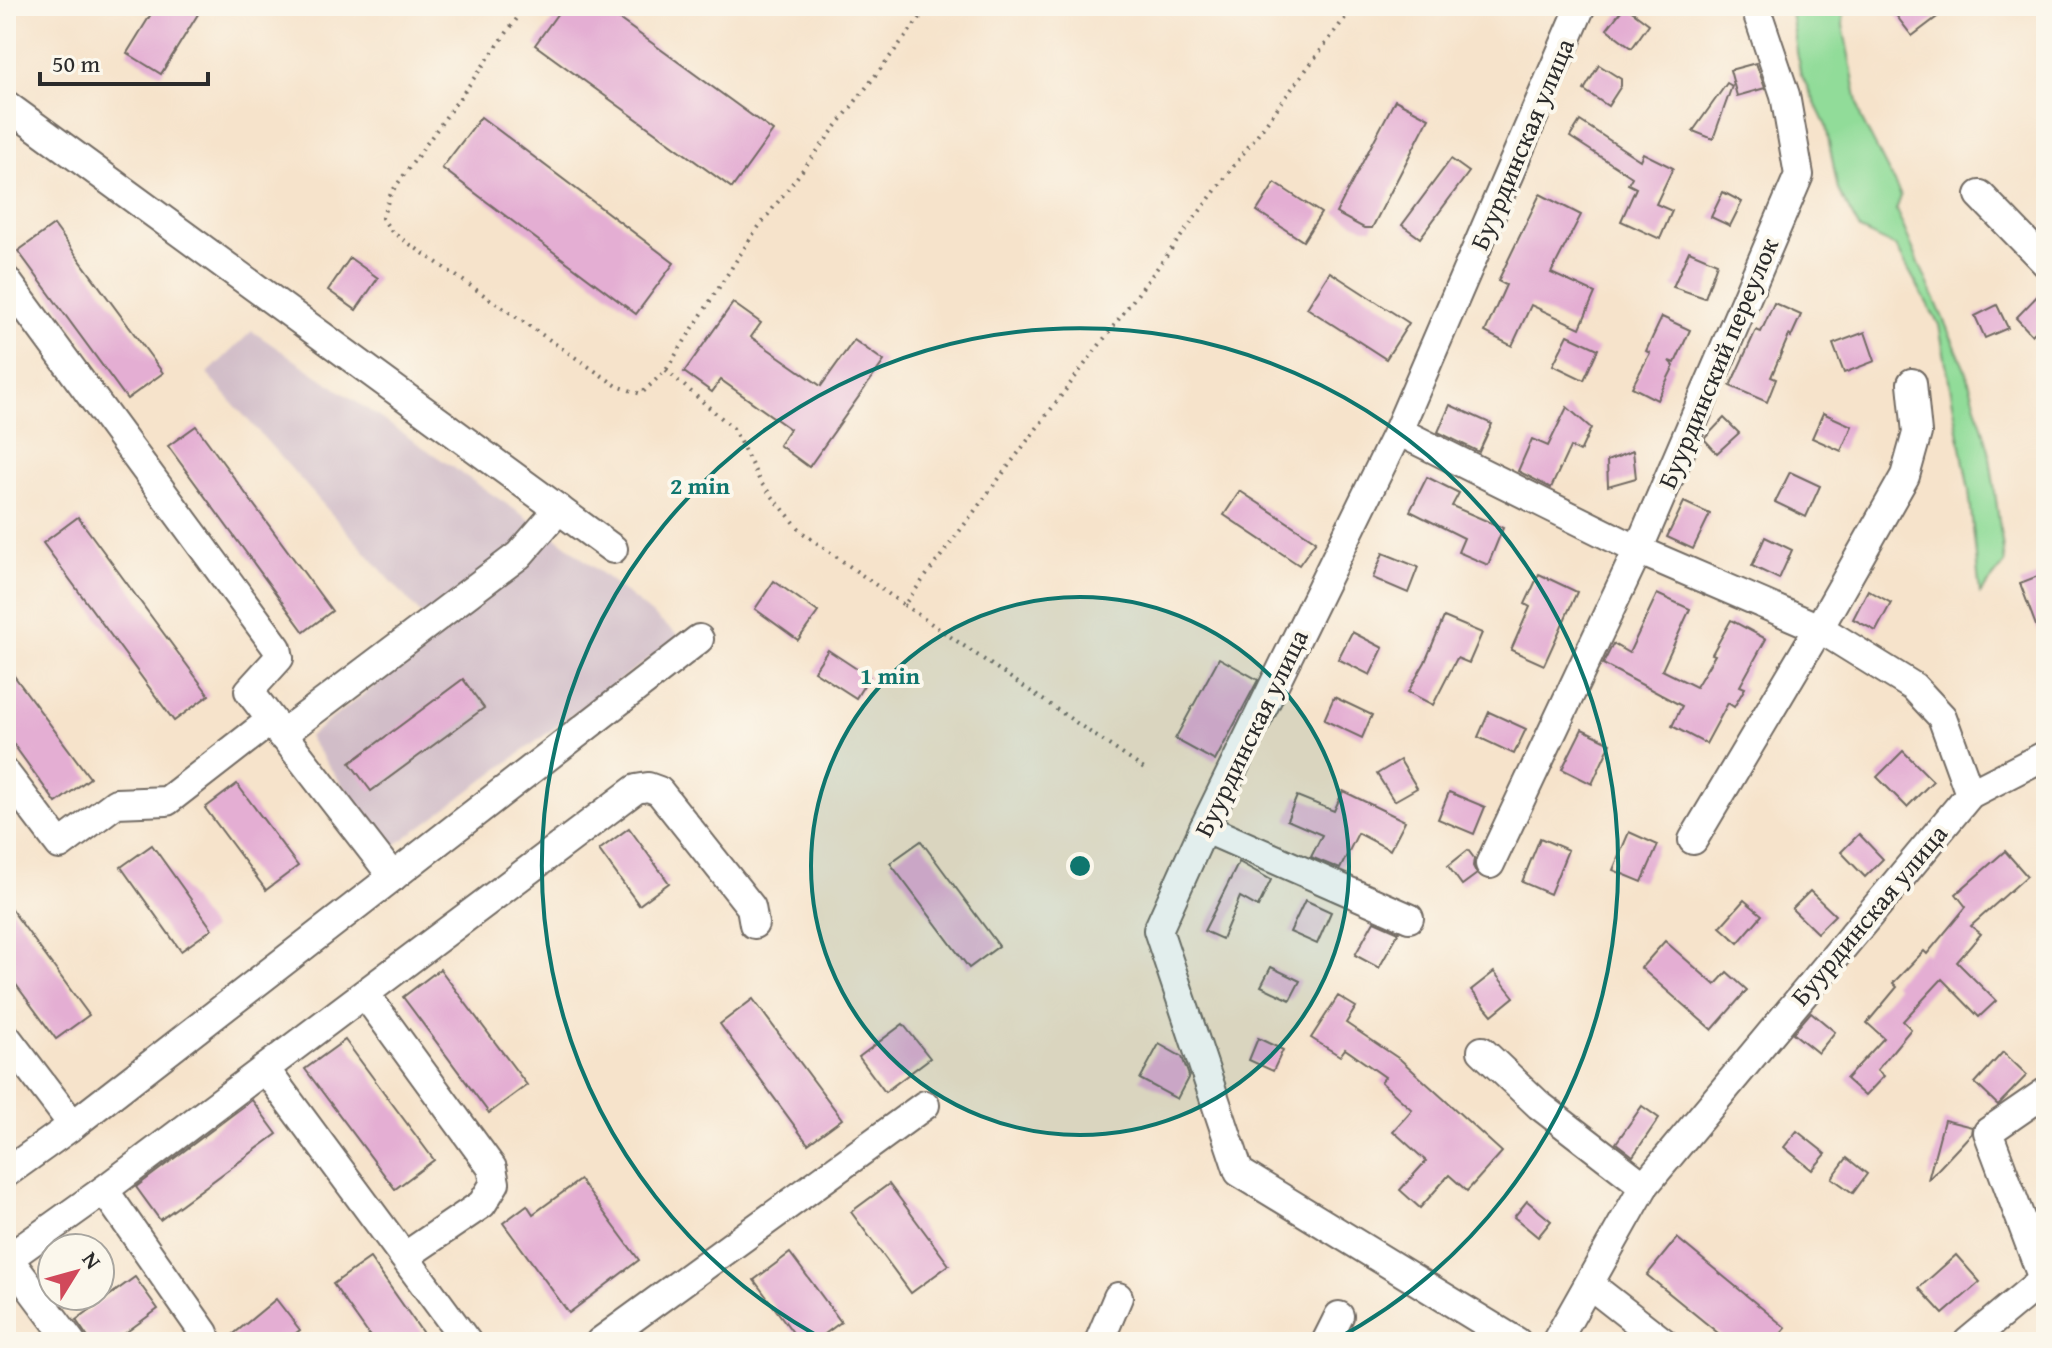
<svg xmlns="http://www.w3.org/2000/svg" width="2052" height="1348" font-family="'Gentium Book Plus',serif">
<rect width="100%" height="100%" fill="#fbf7ec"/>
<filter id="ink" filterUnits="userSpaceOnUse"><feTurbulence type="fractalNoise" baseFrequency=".0125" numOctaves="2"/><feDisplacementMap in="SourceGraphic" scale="16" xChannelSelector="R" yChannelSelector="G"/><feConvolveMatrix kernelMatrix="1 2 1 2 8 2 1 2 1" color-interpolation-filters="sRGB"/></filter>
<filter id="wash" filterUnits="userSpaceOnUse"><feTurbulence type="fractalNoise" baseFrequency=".006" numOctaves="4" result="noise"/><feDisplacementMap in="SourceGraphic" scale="32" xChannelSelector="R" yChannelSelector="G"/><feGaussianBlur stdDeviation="1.8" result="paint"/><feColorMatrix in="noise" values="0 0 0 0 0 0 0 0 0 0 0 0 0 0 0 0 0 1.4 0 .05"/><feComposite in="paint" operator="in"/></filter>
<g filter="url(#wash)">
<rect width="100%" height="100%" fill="#f6e3cb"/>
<polygon fill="#d1bdc8" points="252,331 561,541 679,636 389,850 308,737 440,636 207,374"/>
<polygon fill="#91dc99" stroke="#5e8462" stroke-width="2" points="1790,6 1844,6 1843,25 1861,118 1901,196 1896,210 1966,371 1989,450 2005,563 1980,594 1969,491 1939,325 1896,247 1860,230 1838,190 1826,126 1800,72"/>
<g id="blocks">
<g fill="#e4aed3">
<polygon points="156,6 203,6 161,74 127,53"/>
<polygon points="563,6 601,6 773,131 732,188 535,45"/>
<polygon points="1625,6 1649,24 1632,48 1607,29"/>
<polygon points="1889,6 1928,6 1937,17 1912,36"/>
<polygon points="1756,63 1765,88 1737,96 1730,70"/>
<polygon points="1599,65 1621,79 1621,86 1608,106 1584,90"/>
<polygon points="1727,83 1732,86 1713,139 1693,131"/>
<polygon points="1395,100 1429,118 1372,228 1364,228 1336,213"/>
<polygon points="481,117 674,263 636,314 442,168"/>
<polygon points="1580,121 1640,160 1643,153 1673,168 1656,204 1672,211 1660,239 1621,221 1636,188 1628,184 1632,177 1570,137"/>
<polygon points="1451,159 1469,172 1420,238 1402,225"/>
<polygon points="1275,183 1321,213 1303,241 1257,211"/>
<polygon points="1723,192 1742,202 1730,226 1711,217"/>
<polygon points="1540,194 1581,215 1551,273 1595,293 1580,328 1531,305 1512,346 1485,332 1506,285 1498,281"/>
<polygon points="54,225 163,373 127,399 18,251"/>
<polygon points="1689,251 1717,263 1705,298 1673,287"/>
<polygon points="350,258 378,278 356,310 328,290"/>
<polygon points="1330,272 1409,323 1386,359 1307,308"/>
<polygon points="2046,287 2046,321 2032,335 2016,318"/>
<polygon points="733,303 761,323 751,337 821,386 854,340 884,361 809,467 779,445 790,429 721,380 712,392 684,372"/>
<polygon points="1774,303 1801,315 1791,337 1789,335 1771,377 1776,379 1767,402 1730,386 1756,330 1761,332"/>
<polygon points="1997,305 2008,328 1985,338 1975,316"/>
<polygon points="1662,317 1690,330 1675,363 1669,361 1674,366 1657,400 1632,387 1650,353 1646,351"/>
<polygon points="1865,332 1875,361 1844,373 1833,344"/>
<polygon points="1568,335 1598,349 1584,380 1553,365"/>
<polygon points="1450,405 1492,424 1479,452 1438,432"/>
<polygon points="1567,407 1591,428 1580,452 1570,447 1551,488 1518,471 1532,439 1548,446"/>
<polygon points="1823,413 1852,426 1841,451 1812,438"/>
<polygon points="1724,418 1739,433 1717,453 1704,439"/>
<polygon points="196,426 332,611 304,632 168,446"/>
<polygon points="1633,451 1636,478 1608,486 1607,461"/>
<polygon points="1790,472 1820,486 1806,517 1775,502"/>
<polygon points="1427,477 1459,493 1452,506 1503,528 1488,565 1458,552 1464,538 1410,511"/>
<polygon points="1240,491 1316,541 1299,565 1224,515"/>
<polygon points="1684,502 1710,514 1693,549 1667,537"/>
<polygon points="78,517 209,695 174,721 43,543"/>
<polygon points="1765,537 1792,550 1779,579 1752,566"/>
<polygon points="1383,553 1418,567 1408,593 1373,578"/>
<polygon points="2046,573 2046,647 2044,647 2020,583"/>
<polygon points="1539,574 1577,592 1544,665 1511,650 1530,607 1525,604"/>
<polygon points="774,581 818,612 798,640 755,609"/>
<polygon points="1868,590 1891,603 1876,631 1853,619"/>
<polygon points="1657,594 1690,609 1662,670 1696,687 1715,655 1712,654 1731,620 1766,639 1740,686 1745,688 1734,707 1728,703 1706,744 1672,726 1682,706 1603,664 1613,644 1629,653"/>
<polygon points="1444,617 1482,633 1469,663 1457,658 1433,705 1408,692 1425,662"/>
<polygon points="1352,632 1383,648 1370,675 1338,659"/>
<polygon points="828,650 869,677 856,698 814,671"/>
<polygon points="1219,658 1258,680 1215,761 1175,739"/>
<polygon points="6,665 90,778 56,803 6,734"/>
<polygon points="463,679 484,708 371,791 350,763"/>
<polygon points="1334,697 1372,715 1362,738 1324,720"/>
<polygon points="1489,712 1526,729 1514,754 1478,737"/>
<polygon points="1582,729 1611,743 1592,784 1562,769"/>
<polygon points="1903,751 1933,781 1907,807 1877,777"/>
<polygon points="1400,760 1417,788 1394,801 1377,774"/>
<polygon points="237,784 298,866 266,890 205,808"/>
<polygon points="1343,791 1405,821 1390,850 1358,833 1340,869 1311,857 1322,835 1287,820 1297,796 1334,811"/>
<polygon points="1449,792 1485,807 1474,834 1438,819"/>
<polygon points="629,828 669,883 639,905 599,850"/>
<polygon points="1629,832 1658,845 1642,882 1613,870"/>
<polygon points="1859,834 1883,859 1865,877 1841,852"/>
<polygon points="1540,838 1568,850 1550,894 1522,882"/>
<polygon points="921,841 999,946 969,968 890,863"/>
<polygon points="152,845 212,929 181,951 121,867"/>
<polygon points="1468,850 1474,858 1473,866 1477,874 1462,885 1448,866"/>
<polygon points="2005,851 2027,876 1971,926 1981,934 1957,962 1996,1001 1979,1017 1942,979 1903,1021 1911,1029 1877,1070 1884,1076 1865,1096 1846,1079 1884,1038 1867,1023 1897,987 1893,983 1924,951 1927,954 1966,907 1956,894"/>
<polygon points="1239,862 1271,880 1258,907 1240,897 1222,939 1204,931"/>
<polygon points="1810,891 1835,915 1817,933 1792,909"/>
<polygon points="1305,900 1331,912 1317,944 1290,932"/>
<polygon points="1744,900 1762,915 1738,943 1720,927"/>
<polygon points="6,902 89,1015 56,1039 6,971"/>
<polygon points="1374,921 1399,932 1379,968 1355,955"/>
<polygon points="1665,941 1715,985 1727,972 1747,990 1712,1030 1641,968"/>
<polygon points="1271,967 1300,981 1290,1000 1261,986"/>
<polygon points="440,969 527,1085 489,1113 403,997"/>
<polygon points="1494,972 1514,997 1492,1015 1471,990"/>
<polygon points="1338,996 1356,1007 1346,1023 1401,1060 1502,1152 1467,1191 1449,1175 1420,1208 1400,1190 1426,1161 1393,1131 1412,1110 1381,1082 1385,1077 1345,1049 1340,1056 1311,1038"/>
<polygon points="753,999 842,1119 808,1144 720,1024"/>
<polygon points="1811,1012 1835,1032 1818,1053 1793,1033"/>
<polygon points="903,1024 930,1058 885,1092 859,1057"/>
<polygon points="1258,1038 1283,1050 1273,1071 1249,1060"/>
<polygon points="345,1040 434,1160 395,1189 305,1069"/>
<polygon points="1159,1044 1182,1057 1189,1076 1177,1099 1140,1079"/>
<polygon points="2003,1052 2027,1075 1998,1105 1975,1083"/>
<polygon points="252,1100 277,1134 160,1220 136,1187"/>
<polygon points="1642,1106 1659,1118 1633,1156 1616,1143"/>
<polygon points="1944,1120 1972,1127 1971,1134 1928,1180"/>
<polygon points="1797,1131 1826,1154 1812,1170 1784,1147"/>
<polygon points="1847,1158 1867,1174 1853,1193 1832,1178"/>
<polygon points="580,1180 639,1260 569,1313 503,1223 527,1205 533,1214"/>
<polygon points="889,1184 949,1265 911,1293 851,1212"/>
<polygon points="1527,1201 1551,1221 1538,1237 1514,1217"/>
<polygon points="1677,1238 1786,1328 1774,1342 1729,1342 1647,1275"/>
<polygon points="790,1253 841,1322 814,1342 800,1342 754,1280"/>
<polygon points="1956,1255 1980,1282 1943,1314 1919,1288"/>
<polygon points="370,1258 429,1342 374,1342 333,1284"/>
<polygon points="135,1277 158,1309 113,1342 91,1342 76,1320"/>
<polygon points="276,1299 300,1330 284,1342 224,1342"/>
</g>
</g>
</g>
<g filter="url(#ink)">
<use href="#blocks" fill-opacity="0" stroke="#726b63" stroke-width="2"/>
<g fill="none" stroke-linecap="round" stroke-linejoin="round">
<defs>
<g id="minor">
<polyline points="6,105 613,549"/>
<polyline points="1980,195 2046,263"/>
<polyline points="6,280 277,648 279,658 249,691 393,877"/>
<polyline points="1398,431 1638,550 1819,628 1914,687 1942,717 1970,794"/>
<polyline points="281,735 519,555 559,509"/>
<polyline points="6,774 60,845 116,803 167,801 270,721"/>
<polyline points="1204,828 1409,918"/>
<polyline points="1693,840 1819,628 1905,476 1917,433 1912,383"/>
<polyline points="1490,864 1638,550 1799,175 1785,95 1755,6"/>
<polyline points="365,994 492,1168 495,1183 482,1204 404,1257"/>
<polyline points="6,1037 73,1125"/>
<polyline points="1482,1051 1539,1105 1644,1186"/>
<polyline points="265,1069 467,1342"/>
<polyline points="6,1173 73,1125 699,639"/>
<polyline points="104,1190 636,789 648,787 659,791 751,907 754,924"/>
<polyline points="8,1258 71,1342"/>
<polyline points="6,1260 104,1190 204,1333 207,1342"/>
<polyline points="2043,1279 1988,1132 2046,1092"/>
<polyline points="1589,1284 1663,1342"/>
<polyline points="600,1342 925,1105"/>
<polyline points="1099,1342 1118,1297"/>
<polyline points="1326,1342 1339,1316"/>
<polyline points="1517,1342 1239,1172 1158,930 1204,828 1398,431 1581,6"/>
<polyline points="1556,1342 1644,1186 1970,794 2046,755"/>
<polyline points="1968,1342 2046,1277"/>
</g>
</defs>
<use href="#minor" stroke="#726b63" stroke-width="32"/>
<g stroke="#726b63" stroke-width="4" stroke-dasharray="2 6" stroke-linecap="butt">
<polyline points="526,6 391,193 382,218 392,232 617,386 641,394 666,370 754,233 929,6"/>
<polyline points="666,370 733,428 761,483 803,533 904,605 1354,6"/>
<polyline points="904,605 1147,771"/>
</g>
<use href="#minor" stroke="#fff" stroke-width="28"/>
</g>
</g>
<circle cx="1080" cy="866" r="269" fill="#0f766e" fill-opacity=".12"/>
<g fill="none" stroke="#0f766e" stroke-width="4">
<circle cx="1080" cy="866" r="269"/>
<path d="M827 1341A538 538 0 1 1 1333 1341"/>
</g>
<g text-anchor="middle" stroke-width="8" stroke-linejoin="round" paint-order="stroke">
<g font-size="26" fill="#2b2b2b" stroke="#fbf7ec">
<text transform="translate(1522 144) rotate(-67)" y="9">Буурдинская улица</text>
<text transform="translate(1718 363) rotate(-67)" y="9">Буурдинский переулок</text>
<text transform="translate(1251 733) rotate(-64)" y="9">Буурдинская улица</text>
<text transform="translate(1869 915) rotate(-50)" y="9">Буурдинская улица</text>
</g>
</g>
<circle cx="1080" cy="866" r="12" fill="#0f766e" stroke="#fbf7ec" stroke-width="4"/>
<g font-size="24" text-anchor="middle" font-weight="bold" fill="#0f766e" stroke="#fbf7ec" stroke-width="8" stroke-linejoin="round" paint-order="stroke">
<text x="700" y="494">2 min</text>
<text x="890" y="684">1 min</text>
</g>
<rect width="2052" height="1348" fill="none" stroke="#fbf7ec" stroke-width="32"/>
<g transform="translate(76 1272) rotate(53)"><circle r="38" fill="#fbf7ec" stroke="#a8a59f" stroke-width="2"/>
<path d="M0-6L14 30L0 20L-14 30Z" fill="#d1495b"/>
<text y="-12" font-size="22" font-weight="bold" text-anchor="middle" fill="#2b2b2b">N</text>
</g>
<path d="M40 72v12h168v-12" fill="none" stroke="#2b2b2b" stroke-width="4"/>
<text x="52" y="72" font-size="24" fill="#2b2b2b" stroke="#fbf7ec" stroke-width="6" paint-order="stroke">50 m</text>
</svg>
